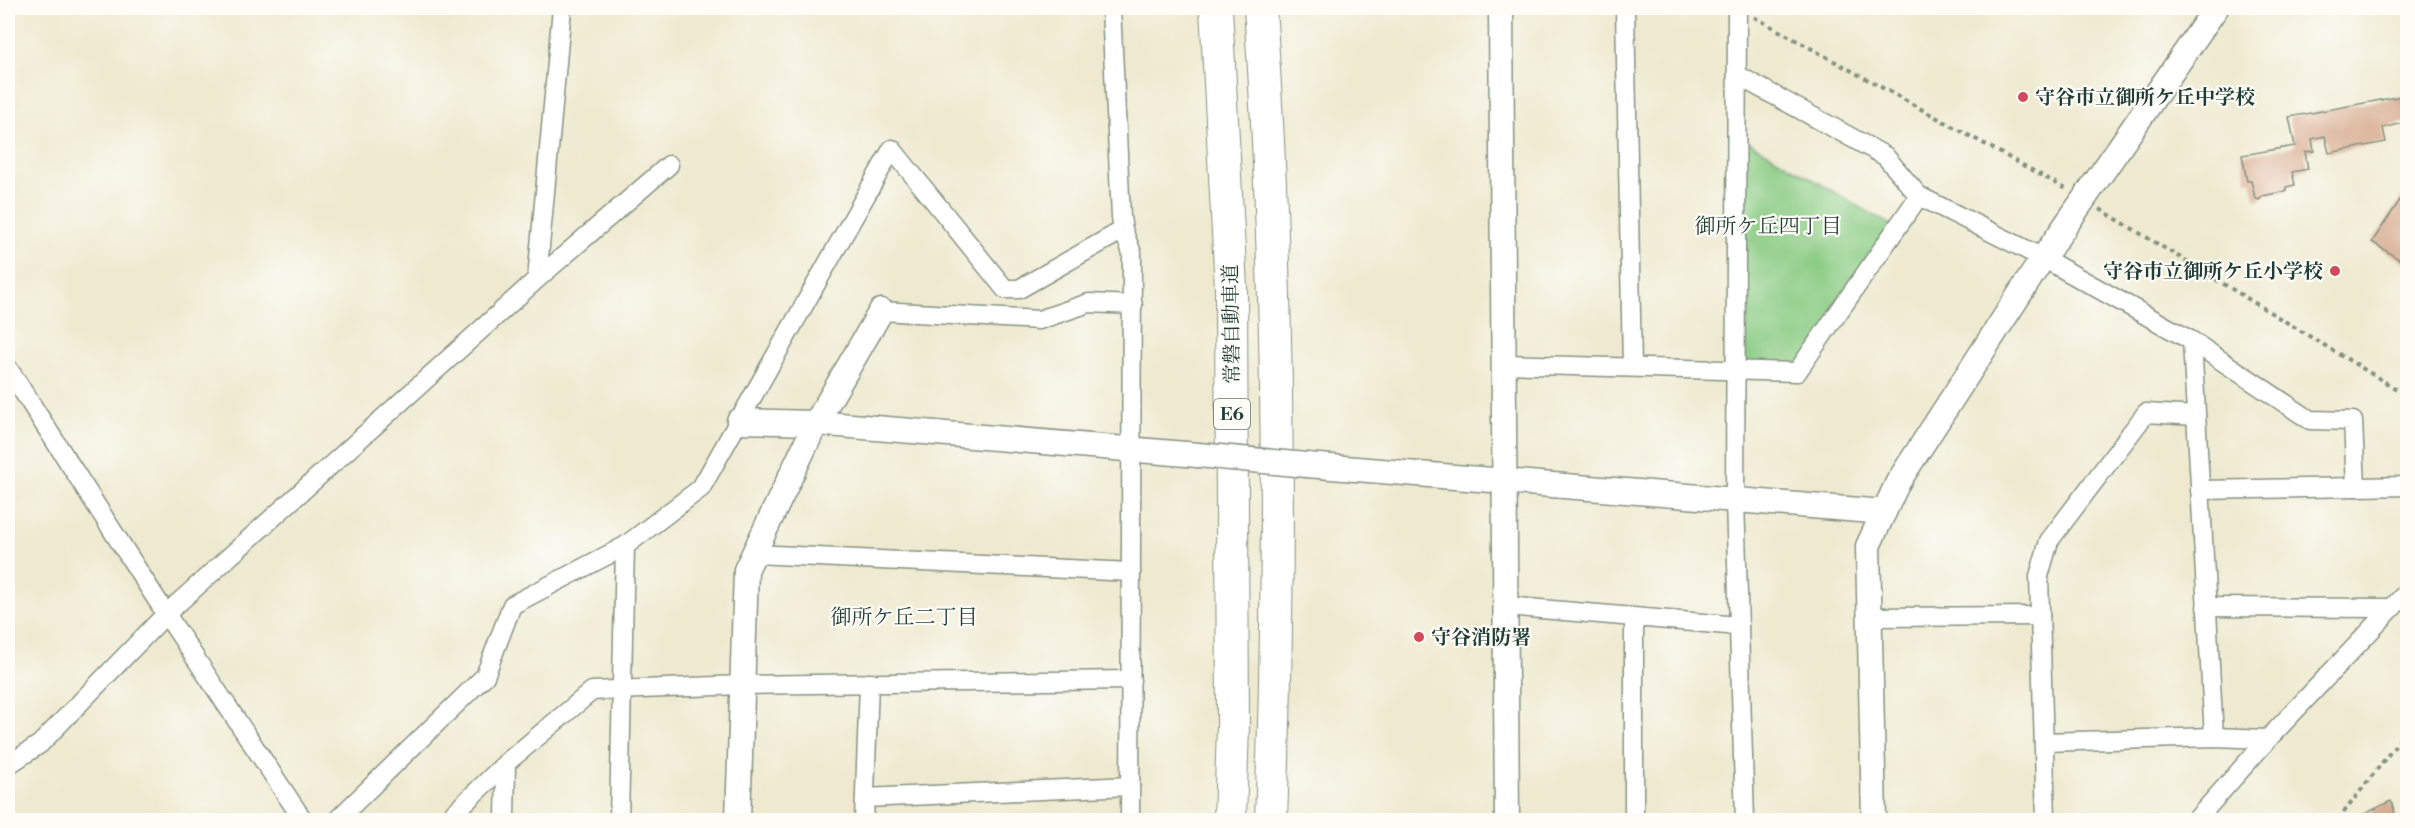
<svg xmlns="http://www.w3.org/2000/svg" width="2415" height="828" font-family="'Libre Bodoni','Noto Serif JP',serif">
<rect width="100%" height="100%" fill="#fdfcf7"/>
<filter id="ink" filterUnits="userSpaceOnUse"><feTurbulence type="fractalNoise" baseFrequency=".0167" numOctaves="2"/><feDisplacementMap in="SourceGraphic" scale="12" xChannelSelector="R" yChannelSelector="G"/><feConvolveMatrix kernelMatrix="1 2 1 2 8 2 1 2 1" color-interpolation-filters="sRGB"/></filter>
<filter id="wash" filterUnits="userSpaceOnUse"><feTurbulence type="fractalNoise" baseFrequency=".008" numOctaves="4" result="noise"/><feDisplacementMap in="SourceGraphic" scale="24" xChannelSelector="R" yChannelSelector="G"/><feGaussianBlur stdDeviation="1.35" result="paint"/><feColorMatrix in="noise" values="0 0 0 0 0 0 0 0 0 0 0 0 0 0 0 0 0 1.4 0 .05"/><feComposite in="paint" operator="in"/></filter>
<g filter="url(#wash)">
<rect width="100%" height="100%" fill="#eee9cf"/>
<polygon fill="#8bcc84" stroke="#55845c" stroke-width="1.5" points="1737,135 1896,228 1797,372 1736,370"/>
<g id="blocks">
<g fill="#d4a485">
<polygon points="2408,95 2408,122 2383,128 2386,142 2329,153 2325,136 2312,139 2314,151 2305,152 2308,169 2292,172 2295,185 2286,187 2286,191 2263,196 2259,200 2255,198 2251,180 2247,181 2242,155 2295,146 2289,117"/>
<polygon points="2408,188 2408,265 2372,242"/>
<polygon points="2391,801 2397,820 2364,820 2362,815"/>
</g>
</g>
</g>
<g filter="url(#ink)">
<use href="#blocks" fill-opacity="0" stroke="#869382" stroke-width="1.5"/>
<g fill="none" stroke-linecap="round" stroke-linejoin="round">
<defs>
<g id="street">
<polyline points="1111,8 1121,217 1123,230 1132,253 1130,820"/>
<polyline points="1625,8 1632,367"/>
<polyline points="1737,8 1735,500 1745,820"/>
<polyline points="1737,75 1885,156 1919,196 2043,258 2192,341 2310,420 2353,421 2356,487"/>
<polyline points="537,279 562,8"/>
<polyline points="881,311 1039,320 1089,303 1133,305"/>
<polyline points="2192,341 2214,737"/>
<polyline points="1503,364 1797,372 1919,196"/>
<polyline points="8,368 166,614 537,279 669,165"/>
<polyline points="2200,490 2408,486"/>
<polyline points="754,554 1131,572"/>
<polyline points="1506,606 1739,626"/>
<polyline points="2206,607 2392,608"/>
<polyline points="1870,617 2040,616"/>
<polyline points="2044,742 2214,737 2268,739"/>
<polyline points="8,765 40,744 166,614 303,820"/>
<polyline points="865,798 1130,786"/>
<polyline points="337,820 485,676 512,605 625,546 701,488 892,149 1005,289 1019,289 1123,230"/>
<polyline points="447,820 506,763 592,691 741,685 1131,680"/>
<polyline points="505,820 506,763"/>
<polyline points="619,820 625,546"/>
<polyline points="864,820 869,683"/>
<polyline points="1634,820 1634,619"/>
<polyline points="2046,820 2039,576 2049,541 2146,413 2196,416"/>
<polyline points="2196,820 2268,739 2408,591"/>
</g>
<g id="secondary">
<polyline points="1501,8 1507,820"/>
<polyline points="739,421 816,423 1198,455"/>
<polyline points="1307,465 1884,512"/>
<polyline points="738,820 746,570 816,423 881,311"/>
<polyline points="1874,820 1868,546 1898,482 2043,258 2216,8"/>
</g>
<g id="highway">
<polyline points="1216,8 1231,288 1233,726 1230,820"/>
<path d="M1260,8C1279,278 1281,550 1271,820"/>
</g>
</defs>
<use href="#street" stroke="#869382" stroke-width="21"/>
<use href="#secondary" stroke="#869382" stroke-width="27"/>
<use href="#highway" stroke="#869382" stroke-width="34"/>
<g stroke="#869382" stroke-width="4" stroke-dasharray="4.5 4.5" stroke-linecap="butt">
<polyline points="1754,17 2068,190"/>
<polyline points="2100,209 2408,396"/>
<polyline points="2338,820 2408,729"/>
</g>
<use href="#street" stroke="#fff" stroke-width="18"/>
<use href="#secondary" stroke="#fff" stroke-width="24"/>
<use href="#highway" stroke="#fff" stroke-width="32"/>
<defs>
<polyline id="secondary-bridge" points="1198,455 1307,465"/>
</defs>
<use href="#secondary-bridge" stroke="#869382" stroke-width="27" stroke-linecap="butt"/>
<use href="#secondary-bridge" stroke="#fff" stroke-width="24"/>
</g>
</g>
<g fill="#d1495b" stroke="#fdfcf7" stroke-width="2">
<circle cx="2023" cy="97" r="6"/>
<circle cx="2335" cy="271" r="6"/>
<circle cx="1419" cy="637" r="6"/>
</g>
<g text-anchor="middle" stroke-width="4.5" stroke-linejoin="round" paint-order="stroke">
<rect fill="#fdfcf7" stroke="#62766e" stroke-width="1.5" x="1214" y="399" width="36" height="30" rx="4.5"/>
<g font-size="18" font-weight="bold" fill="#1f3d34">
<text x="1232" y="420">E6</text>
</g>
<g font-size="20" font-weight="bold" fill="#1f3d34" stroke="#fdfcf7" text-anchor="start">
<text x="2035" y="104">守谷市立御所ケ丘中学校</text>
<text x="2323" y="278" text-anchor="end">守谷市立御所ケ丘小学校</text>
<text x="1431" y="644">守谷消防署</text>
</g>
<g font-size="20" fill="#1f3d34" stroke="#fdfcf7">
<text transform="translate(1231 324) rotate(-91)" y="7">常磐自動車道</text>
</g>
<g font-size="21" fill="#1f3d34" stroke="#fdfcf7">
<text x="1768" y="233">御所ケ丘四丁目</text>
<text x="904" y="624">御所ケ丘二丁目</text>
</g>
</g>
<rect width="2415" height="828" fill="none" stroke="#fdfcf7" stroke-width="30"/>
</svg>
